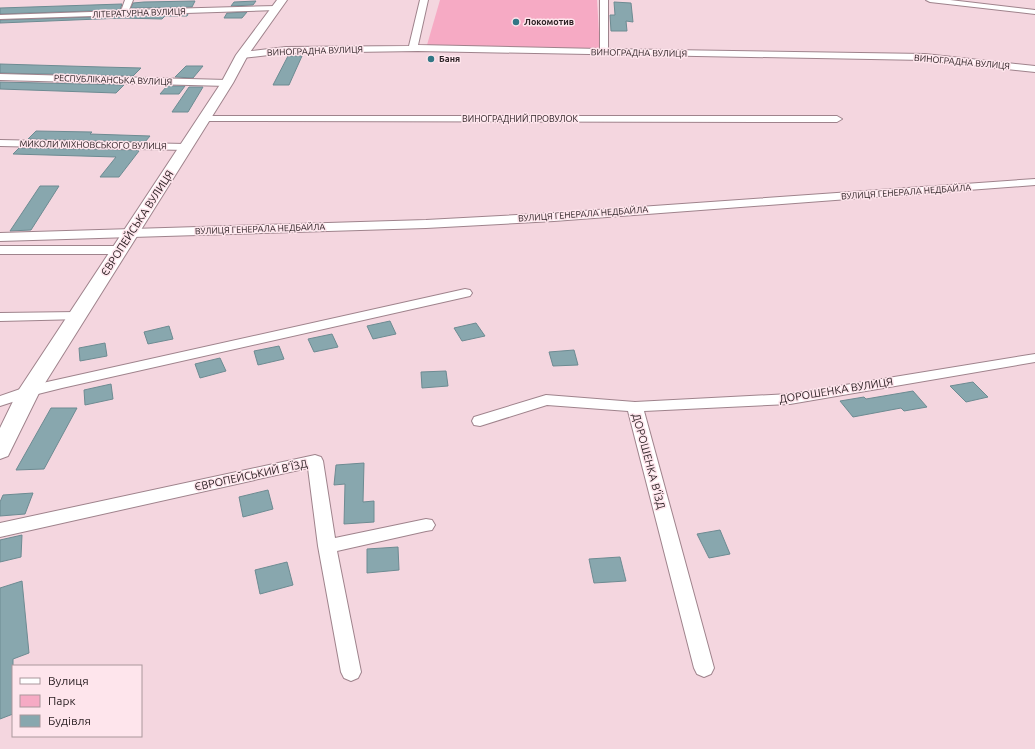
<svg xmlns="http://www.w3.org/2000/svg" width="1035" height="749" font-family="Ubuntu,sans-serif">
<rect width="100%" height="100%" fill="#f4d6df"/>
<polygon fill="#f6aac4" points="440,0 597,0 600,49 427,45"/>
<g fill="#88a7ae" stroke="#6d8b92">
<polygon points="195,1 192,7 131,8 133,3 144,2"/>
<polygon points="256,1 253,5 231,6 234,2"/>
<polygon points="614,2 631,3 633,22 626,21 627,31 611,31 610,15 615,15"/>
<polygon points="122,4 120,10 0,14 0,8"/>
<polygon points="247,12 242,18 224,18 227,13"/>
<polygon points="188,14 187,16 165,16 162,19 123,18 0,23 0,20"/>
<polygon points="288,56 302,56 289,85 273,85"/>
<polygon points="0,64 102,67 141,68 133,76 0,73"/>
<polygon points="186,66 203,66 193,78 175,77"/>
<polygon points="0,82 124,85 116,93 0,89"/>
<polygon points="167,86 185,86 179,94 160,94"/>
<polygon points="189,87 203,87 188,112 172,112"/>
<polygon points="36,131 92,132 90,134 150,136 145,142 28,139"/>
<polygon points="19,148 137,150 139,151 119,177 100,177 116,157 13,154"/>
<polygon points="40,186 59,186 31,230 10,231"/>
<polygon points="390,321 396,334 373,339 367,326"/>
<polygon points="476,323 485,336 462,341 454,328"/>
<polygon points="169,326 173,339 148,344 144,332"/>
<polygon points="332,334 338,347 314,352 308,339"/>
<polygon points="105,343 107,356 80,361 79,348"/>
<polygon points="279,346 284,359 258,365 254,351"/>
<polygon points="574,350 578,365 553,366 549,352"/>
<polygon points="220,358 226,371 200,378 195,364"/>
<polygon points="446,371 448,386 422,388 421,372"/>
<polygon points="973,382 988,397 966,402 950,386"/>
<polygon points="111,384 113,399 85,405 84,390"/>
<polygon points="913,391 927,407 904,411 901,408 853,417 840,401 864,397 866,399"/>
<polygon points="51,408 77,408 44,469 16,470"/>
<polygon points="364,463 363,502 374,501 374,522 344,524 345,484 334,485 336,465"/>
<polygon points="268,490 273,509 243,517 239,497"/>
<polygon points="33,493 25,514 0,516 0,502 3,495"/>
<polygon points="720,530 730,554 709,558 697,534"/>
<polygon points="22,535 21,557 0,562 0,540"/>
<polygon points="398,547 399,570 367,573 367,549"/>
<polygon points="620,557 626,581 594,583 589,559"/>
<polygon points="287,562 293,585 260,594 255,570"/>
<polygon points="22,581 29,653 13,659 13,714 0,719 0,588"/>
</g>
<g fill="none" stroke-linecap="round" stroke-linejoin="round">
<defs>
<g id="street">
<polygon points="125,0 133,0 129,10 277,6 281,8 277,10 0,19 0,15 121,11"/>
<polygon points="420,0 428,0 418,45 600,49 600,0 608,0 608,49 925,54 1035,66 1035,72 925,60 418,51 286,53 242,58 238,55 242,52 286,47 409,46"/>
<polygon points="926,0 950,0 1035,10 1035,14 930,2"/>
<polygon points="0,74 227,80 232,83 227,86 0,80"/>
<polygon points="203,116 837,116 842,119 837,122 199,121 198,119"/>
<polygon points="0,140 185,144 190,147 185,150 0,146"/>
<polygon points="1035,179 1035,185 554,221 426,228 0,241 0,233 426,220 554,213"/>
<polygon points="0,246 120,246 124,247 126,250 124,253 120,254 0,254"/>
<polygon points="465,289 470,290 472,293 470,296 62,388 34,395 0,406 0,396 29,386"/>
<polygon points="77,312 82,313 84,316 82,319 0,321 0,313"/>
<polygon points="1035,354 1035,362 790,404 644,411 714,668 711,674 704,677 697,674 694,668 628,411 547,405 480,426 474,425 472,421 474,417 546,395 635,402 790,394"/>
<polygon points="315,455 321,457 323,461 335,538 426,519 432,520 435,525 432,530 426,531 337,551 361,672 358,678 351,681 344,678 341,672 318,546 308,468 0,537 0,523"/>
</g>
<polygon id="secondary" points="277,0 287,0 248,55 233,83 40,391 8,456 0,459 0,428 18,391 221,83 236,55"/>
</defs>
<use href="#street" stroke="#9f838c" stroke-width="2"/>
<use href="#secondary" stroke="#9f838c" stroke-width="2"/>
<use href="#street" fill="#fff" fill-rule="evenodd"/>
<use href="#secondary" fill="#fff" fill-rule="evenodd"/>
</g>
<g fill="#327786" stroke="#fee5ec" stroke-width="1.5">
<circle cx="516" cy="22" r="4"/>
<circle cx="431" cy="59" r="4"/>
</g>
<g text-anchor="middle" stroke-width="3" stroke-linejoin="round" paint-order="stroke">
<g font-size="9" fill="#2d2225" stroke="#fee5ec">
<text transform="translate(139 13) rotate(-2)" y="3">ЛІТЕРАТУРНА ВУЛИЦЯ</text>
<text transform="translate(315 51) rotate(-2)" y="3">ВИНОГРАДНА ВУЛИЦЯ</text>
<text transform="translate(639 53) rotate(1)" y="3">ВИНОГРАДНА ВУЛИЦЯ</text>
<text transform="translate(962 62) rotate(5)" y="3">ВИНОГРАДНА ВУЛИЦЯ</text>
<text transform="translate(113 80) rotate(2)" y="3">РЕСПУБЛІКАНСЬКА ВУЛИЦЯ</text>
<text x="520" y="122">ВИНОГРАДНИЙ ПРОВУЛОК</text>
<text transform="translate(93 145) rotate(1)" y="3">МИКОЛИ МІХНОВСЬКОГО ВУЛИЦЯ</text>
<text transform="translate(906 192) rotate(-4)" y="3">ВУЛИЦЯ ГЕНЕРАЛА НЕДБАЙЛА</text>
<text transform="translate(583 214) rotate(-4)" y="3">ВУЛИЦЯ ГЕНЕРАЛА НЕДБАЙЛА</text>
<text transform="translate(260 229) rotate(-2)" y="3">ВУЛИЦЯ ГЕНЕРАЛА НЕДБАЙЛА</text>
</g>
<g font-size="9" font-weight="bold" fill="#2d2225" stroke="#fee5ec" text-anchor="start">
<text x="524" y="25">Локомотив</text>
<text x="439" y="62">Баня</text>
</g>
<g font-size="11" fill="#2d2225" stroke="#fee5ec">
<text transform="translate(137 223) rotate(-57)" y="4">ЄВРОПЕЙСЬКА ВУЛИЦЯ</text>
<text transform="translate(836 390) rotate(-9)" y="4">ДОРОШЕНКА ВУЛИЦЯ</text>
<text transform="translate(649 461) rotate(75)" y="4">ДОРОШЕНКА В’ЇЗД</text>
<text transform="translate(251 475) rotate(-12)" y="4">ЄВРОПЕЙСЬКИЙ В’ЇЗД</text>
</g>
</g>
<rect x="12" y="665" width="130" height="72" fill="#fee5ec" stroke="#aa979c"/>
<rect x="20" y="678" width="20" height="6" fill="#ffffff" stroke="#aa979c"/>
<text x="48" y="685" font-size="12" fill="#2d2225">Вулиця</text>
<rect x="20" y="695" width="20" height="12" fill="#f6aac4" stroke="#aa979c"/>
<text x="48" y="705" font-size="12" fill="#2d2225">Парк</text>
<rect x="20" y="715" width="20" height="12" fill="#88a7ae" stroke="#aa979c"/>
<text x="48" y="725" font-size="12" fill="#2d2225">Будівля</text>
</svg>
